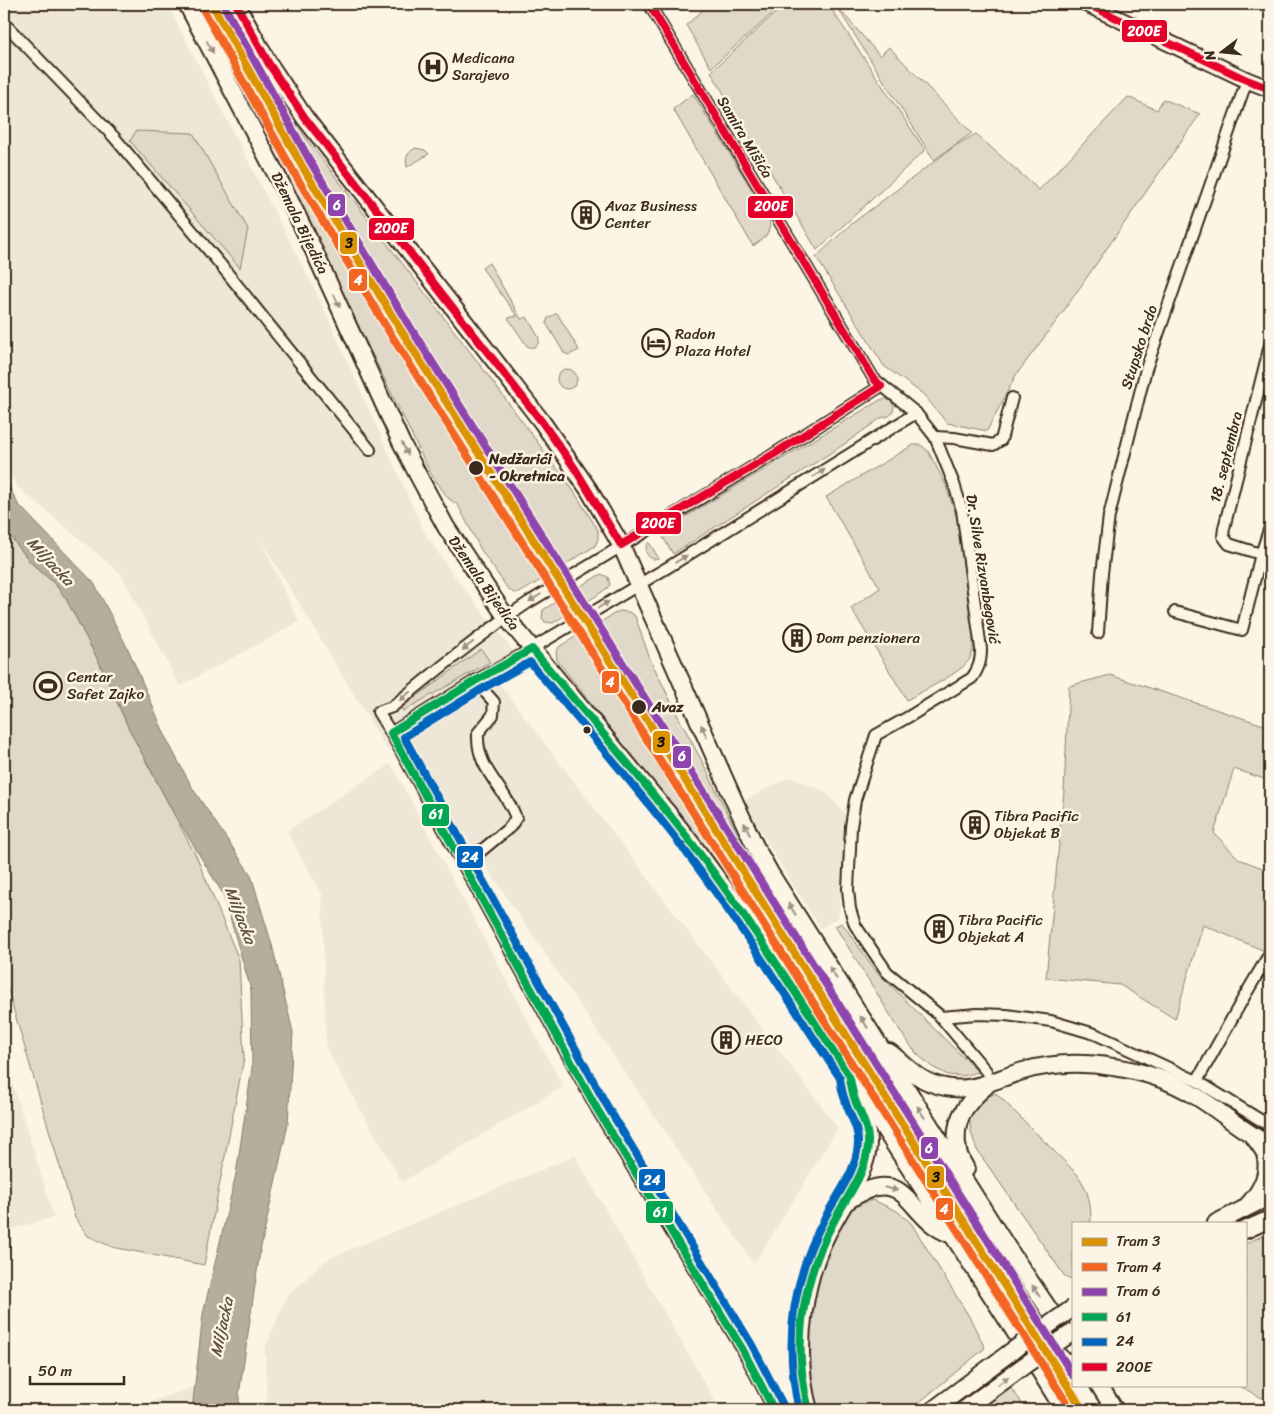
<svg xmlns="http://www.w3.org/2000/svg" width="1274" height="1414" font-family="Sriracha,sans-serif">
<rect width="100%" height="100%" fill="#fcf5e5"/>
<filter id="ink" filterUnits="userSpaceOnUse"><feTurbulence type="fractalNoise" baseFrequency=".02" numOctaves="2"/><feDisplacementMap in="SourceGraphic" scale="10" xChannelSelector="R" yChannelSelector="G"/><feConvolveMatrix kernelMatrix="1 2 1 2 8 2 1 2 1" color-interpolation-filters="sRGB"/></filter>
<g filter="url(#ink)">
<g fill="#eee6d6">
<polygon points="4,4 167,4 320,300 424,532 451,572 524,664 498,682 838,1128 754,1264 403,743 415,735 388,751 259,537 299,622 180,686 121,574 17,486 4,461"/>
<polygon points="391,764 563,1087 402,1182 326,1048 322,894 287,831"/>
<polygon points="790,777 824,791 847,816 843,881 838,917 821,928 791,882 743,801"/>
<polygon points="4,1056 54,1217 4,1231"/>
<polygon points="575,1156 720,1410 267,1410 265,1349 286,1297 328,1259"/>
<polygon points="195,1387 192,1410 126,1410"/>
</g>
<g fill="#e0d8c8" stroke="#8e8173">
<polygon points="197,4 225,4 267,82 309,142 481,366 573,490 598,530 598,539 595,546 523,591 514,593 508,589 481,550 458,505 448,498 431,474 349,307 305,213"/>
<polygon points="710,4 783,4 711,68 686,25"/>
<polygon points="785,4 828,4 925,150 817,250 711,72"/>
<polygon points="835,4 880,56 889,47 972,133 934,160"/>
<path d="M693,94L770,219C770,235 766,237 753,246L673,109Z"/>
<polygon points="1128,97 1157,110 1163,99 1200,114 1058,319 1016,375 987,431 947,423 923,394 884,366 816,257 850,225 955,146 976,134 1039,190"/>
<polygon points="136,131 193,133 248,229 240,268 130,141"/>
<path d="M416,148L425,150L429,154L407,167C405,158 407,152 416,148Z"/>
<path d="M489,263L521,319L527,317L539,338C540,345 534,350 527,346L508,318L517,316L482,268Z"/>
<polygon points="557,313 579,350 569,355 564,353 546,323 548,318"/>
<circle cx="567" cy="379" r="10"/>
<polygon points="886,399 891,401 894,406 893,412 889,416 881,418 846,443 673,554 660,532 880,400"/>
<path d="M913,445H921L928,451L945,483L957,518L973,635C973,643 974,651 970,658C964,672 922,691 907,700L851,608L880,588L826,497Z"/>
<polygon points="4,528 31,563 55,584 66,598 101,666 129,729 197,858 239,960 244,1058 204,1265 112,1247 88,1236 75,1218 4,977"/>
<path d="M649,542L659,559C648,561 642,551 649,542Z"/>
<polygon points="601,574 608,577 610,585 606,589 587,602 579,587"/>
<polygon points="565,596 573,610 553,623 545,622 542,618 543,610"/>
<polygon points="619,611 629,612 635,616 650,659 679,718 703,763 736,831 769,893 1037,1311 1017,1323 756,915 725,873 677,814 557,660 556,652 560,646"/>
<polygon points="481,649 490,662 403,711 401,708"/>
<polygon points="1110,675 1270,727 1270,781 1234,769 1214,833 1239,859 1270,871 1270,943 1267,952 1203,925 1175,1019 1120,985 1046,978 1064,791 1069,686"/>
<polygon points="842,923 876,971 978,1072 963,1076 948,1075 932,1067 917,1054 904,1037 835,926"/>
<path d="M996,1093L1077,1174C1089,1191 1091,1203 1091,1223H1073V1280L1066,1278L977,1150L971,1132L969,1116L982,1099Z"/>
<polygon points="873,1200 897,1211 911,1223 970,1318 985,1348 910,1410 816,1410 806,1372 808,1316 820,1266 843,1218 856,1205"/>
<polygon points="1270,1232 1270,1402 1237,1385 1245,1385 1245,1244"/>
<polygon points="1010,1387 1020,1400 1024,1410 979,1410"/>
</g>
<polygon fill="#b7ad9e" stroke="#85796b" points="4,477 18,504 94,583 129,651 168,742 193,789 251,875 272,945 293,1032 288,1124 260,1251 239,1395 239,1410 192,1410 203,1314 236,1174 252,1068 251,990 223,894 172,810 129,729 101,666 66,599 55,584 31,563 4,528"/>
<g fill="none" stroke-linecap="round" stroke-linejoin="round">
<defs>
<g id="street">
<path d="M649,4L874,379L916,413L935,437L954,484L962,510L981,649C981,661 979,668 972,678L910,716L876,735L855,800L851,827L850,849L848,889L850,909L855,925L887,972L939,1015L986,1071"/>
<polyline points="4,23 114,137 220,264 370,450"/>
<polyline points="1270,345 1224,528 1223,536 1229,544 1270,557"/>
<polyline points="935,437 954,438 993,445 1001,440 1012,398"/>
<polyline points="1175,612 1242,630 1261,554 1270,527"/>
<polyline points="1098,633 1102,574 1109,516 1146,369 1247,80"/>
<polyline points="391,733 475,681 501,667 670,566 916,413"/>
<path d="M464,865L510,827L516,818C505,786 476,771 478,733L493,715L494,702L475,681"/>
<polyline points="941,1017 977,1014 1006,1015 1051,1021 1095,1034 1197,1081 1270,1126"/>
<polyline points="1197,1081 1244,997 1270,953"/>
<path d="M774,1410L743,1350L597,1109L391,733L378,712L392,707C436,671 481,634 529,602L774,454L881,386"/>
</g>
<polyline id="secondary" points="1087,4 1247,80 1270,89"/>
<g id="primary">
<polyline points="187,4 287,195 309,240 401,442 419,477 446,527 506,617 666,811 694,847 751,925 849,1074 1035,1363 1064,1410"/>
<polyline points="236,4 269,64 305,118 467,325 542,422 589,490 621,545 736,805 756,848 770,873 1007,1247 1073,1345"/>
<path d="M889,1052C903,1062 914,1077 931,1083C968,1097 989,1081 1023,1071C1051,1063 1083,1062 1113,1067C1141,1071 1170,1080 1194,1095C1221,1111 1243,1132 1270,1145"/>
<path d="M966,1169C963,1163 959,1157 958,1151C952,1121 965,1104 986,1086"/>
<path d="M846,1202C909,1159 905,1218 950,1234"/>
<path d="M1245,1208C1259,1194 1271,1175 1265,1154C1263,1148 1257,1142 1254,1137"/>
<polyline points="1216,1223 1270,1196"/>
<polyline points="1245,1230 1270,1219"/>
<polyline points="1099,1385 1115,1410"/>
<path d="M809,1410C792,1350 803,1271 836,1218C848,1196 869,1167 868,1141C868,1124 857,1110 853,1094"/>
<polyline points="933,1410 1012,1351"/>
</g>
</defs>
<use href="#street" stroke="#3b2a1e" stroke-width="14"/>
<use href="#secondary" stroke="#3b2a1e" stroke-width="19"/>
<use href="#primary" stroke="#3b2a1e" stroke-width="20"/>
<use href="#street" stroke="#fcf5e5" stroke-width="10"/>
<use href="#secondary" stroke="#fcf5e5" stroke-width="15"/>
<use href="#primary" stroke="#fcf5e5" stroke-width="16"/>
<defs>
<g id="primary-bridge">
<polyline points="1012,1351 1073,1308"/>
<polyline points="964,1410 1025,1365 1073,1332"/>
</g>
</defs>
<use href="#primary-bridge" stroke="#3b2a1e" stroke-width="20" stroke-linecap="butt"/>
<use href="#primary-bridge" stroke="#fcf5e5" stroke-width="16"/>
<defs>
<path id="bus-1" d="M774,1410L743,1350L597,1109L391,733L475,681L532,649C586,714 642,778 693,845C749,919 798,997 849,1074C851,1083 852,1092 855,1100C860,1114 869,1128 868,1143C867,1172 848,1195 835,1219C811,1262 798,1312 801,1361C802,1378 805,1394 809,1410"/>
<path id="bus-2" d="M783,1405L752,1345L606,1104L404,737L480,690L530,662C582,725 637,787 686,852C741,925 790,1002 840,1078C841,1085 842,1093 845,1100C849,1115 859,1128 858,1143C857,1171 838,1193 826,1216C792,1278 783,1341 799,1410"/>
<g id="bus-3">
<polyline points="236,4 269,64 305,118 542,422 574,467 621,545 774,454 881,386 874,379 649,4"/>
<polyline points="1087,4 1247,80 1270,89"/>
</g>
</defs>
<use href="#bus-1" stroke="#fcf5e5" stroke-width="11"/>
<use href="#bus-2" stroke="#fcf5e5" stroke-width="11"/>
<use href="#bus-3" stroke="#fcf5e5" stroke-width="11"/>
<use href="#bus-1" stroke="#00a651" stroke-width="8"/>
<use href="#bus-2" stroke="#0065bd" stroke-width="8"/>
<use href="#bus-3" stroke="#e4002b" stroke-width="8"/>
<defs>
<polyline id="tram-1" points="212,4 302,166 397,324 1083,1410"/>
<polyline id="tram-2" points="203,9 293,171 388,330 1071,1410"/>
<polyline id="tram-3" points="223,4 310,161 405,319 1073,1375"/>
</defs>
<use href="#tram-1" stroke="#fcf5e5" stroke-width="11"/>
<use href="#tram-2" stroke="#fcf5e5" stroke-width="11"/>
<use href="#tram-3" stroke="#fcf5e5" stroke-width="11"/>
<use href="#tram-1" stroke="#db9304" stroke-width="8"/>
<use href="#tram-2" stroke="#f26522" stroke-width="8"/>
<use href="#tram-3" stroke="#8e44ad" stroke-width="8"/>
</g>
<defs><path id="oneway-solid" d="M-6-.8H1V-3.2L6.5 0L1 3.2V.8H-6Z" transform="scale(1.25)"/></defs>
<g fill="#9c9082">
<use href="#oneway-solid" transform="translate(210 47) rotate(62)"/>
<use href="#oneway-solid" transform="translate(337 301) rotate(65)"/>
<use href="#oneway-solid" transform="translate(405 449) rotate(64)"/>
<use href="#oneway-solid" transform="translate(819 473) rotate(-32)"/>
<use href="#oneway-solid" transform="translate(681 559) rotate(-32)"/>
<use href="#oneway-solid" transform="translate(535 598) rotate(148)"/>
<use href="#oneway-solid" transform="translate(603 605) rotate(-31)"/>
<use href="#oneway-solid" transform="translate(468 646) rotate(142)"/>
<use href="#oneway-solid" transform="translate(405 696) rotate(140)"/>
<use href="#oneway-solid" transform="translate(704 731) rotate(-114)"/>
<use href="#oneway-solid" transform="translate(747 829) rotate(-115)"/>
<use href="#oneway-solid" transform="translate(792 909) rotate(-122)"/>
<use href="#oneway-solid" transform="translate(833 973) rotate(-122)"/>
<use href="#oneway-solid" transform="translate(864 1022) rotate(-122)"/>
<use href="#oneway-solid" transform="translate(921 1112) rotate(-122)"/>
<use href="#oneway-solid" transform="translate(891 1189) rotate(13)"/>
<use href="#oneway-solid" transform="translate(1036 1291) rotate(-123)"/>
<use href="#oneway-solid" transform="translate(1003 1381) rotate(-37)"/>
</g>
</g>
<defs>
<symbol id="hospital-ring" viewBox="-11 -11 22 22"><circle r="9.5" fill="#fcf5e5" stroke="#3b2a1e" stroke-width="1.5"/><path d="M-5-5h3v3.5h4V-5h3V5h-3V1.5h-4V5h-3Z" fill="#3b2a1e"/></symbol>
<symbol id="building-ring" viewBox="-11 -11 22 22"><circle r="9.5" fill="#fcf5e5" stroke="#3b2a1e" stroke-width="1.5"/><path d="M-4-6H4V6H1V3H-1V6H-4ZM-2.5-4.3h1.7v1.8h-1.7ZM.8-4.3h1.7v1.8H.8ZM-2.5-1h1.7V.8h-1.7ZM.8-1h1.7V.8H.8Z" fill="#3b2a1e"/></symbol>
<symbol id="hotel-ring" viewBox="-11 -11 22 22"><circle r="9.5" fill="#fcf5e5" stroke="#3b2a1e" stroke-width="1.5"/><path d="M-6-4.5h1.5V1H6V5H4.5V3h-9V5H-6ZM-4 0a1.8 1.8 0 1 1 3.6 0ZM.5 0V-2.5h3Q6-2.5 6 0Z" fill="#3b2a1e"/></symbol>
<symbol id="stadium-ring" viewBox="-11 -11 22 22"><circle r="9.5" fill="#fcf5e5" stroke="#3b2a1e" stroke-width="1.5"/><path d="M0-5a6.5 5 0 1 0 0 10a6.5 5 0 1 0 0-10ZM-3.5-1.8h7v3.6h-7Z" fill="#3b2a1e"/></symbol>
</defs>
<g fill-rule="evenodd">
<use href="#hospital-ring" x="417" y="51" width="32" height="32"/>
<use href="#building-ring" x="570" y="199" width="32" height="32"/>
<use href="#hotel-ring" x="640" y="327" width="32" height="32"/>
<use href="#building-ring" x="781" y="622" width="32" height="32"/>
<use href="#stadium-ring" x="32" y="670" width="32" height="32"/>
<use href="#building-ring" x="959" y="809" width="32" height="32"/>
<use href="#building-ring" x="923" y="913" width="32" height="32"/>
<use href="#building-ring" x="710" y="1024" width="32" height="32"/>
</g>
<g fill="#3b2a1e" stroke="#fcf5e5" stroke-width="2">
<circle cx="476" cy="468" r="8"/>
<circle cx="639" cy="707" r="8"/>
<circle cx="587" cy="730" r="4.5"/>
</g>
<g text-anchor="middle" stroke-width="5" stroke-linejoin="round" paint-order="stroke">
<g font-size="15" fill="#3b2a1e" stroke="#fcf5e5" text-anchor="start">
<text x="452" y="63">Medicana<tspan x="452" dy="17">Sarajevo</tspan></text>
<text x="605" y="211">Avaz Business<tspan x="605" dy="17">Center</tspan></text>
<text x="675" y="339">Radon<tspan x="675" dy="17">Plaza Hotel</tspan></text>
<text x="816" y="643">Dom penzionera</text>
<text x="67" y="682">Centar<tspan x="67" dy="17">Safet Zajko</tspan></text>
<text x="994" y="821">Tibra Pacific<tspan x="994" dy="17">Objekat B</tspan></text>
<text x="958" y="925">Tibra Pacific<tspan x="958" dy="17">Objekat A</tspan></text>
<text x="745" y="1045">HECO</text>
</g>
<g font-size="15" fill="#3b2a1e" stroke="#fcf5e5">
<text transform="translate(745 137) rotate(59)" y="5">Samira Mišića</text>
<text transform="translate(300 223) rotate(64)" y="5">Džemala Bijedića</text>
<text transform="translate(1139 347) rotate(-72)" y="5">Stupsko brdo</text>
<text transform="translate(1226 457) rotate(-76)" y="5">18. septembra</text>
<text transform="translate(983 569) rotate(81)" y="5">Dr. Silve Rizvanbegović</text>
<text transform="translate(484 583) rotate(55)" y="5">Džemala Bijedića</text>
</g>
<g font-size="15" font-weight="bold" fill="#3b2a1e" stroke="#fcf5e5" text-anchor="start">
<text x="489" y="464">Nedžarići<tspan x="489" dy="17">- Okretnica</tspan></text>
<text x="652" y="712">Avaz</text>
</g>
<g font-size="16" font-style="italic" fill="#605144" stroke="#fcf5e5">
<text transform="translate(51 561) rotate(47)" y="6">Miljacka</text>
<text transform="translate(241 915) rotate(69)" y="6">Miljacka</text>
<text transform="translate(221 1327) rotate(-78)" y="6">Miljacka</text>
</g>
</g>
<g stroke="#fcf5e5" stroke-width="2">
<rect x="1121" y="19" width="47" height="24" rx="5" fill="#e4002b"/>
<rect x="327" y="193" width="19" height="24" rx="5" fill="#8e44ad"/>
<rect x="747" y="195" width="47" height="24" rx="5" fill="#e4002b"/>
<rect x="368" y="217" width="47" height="24" rx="5" fill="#e4002b"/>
<rect x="339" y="231" width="19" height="24" rx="5" fill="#db9304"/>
<rect x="348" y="268" width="20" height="24" rx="5" fill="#f26522"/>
<rect x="635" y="511" width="47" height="24" rx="5" fill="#e4002b"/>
<rect x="601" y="670" width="19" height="24" rx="5" fill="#f26522"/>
<rect x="652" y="730" width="19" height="24" rx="5" fill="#db9304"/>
<rect x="672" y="745" width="20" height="24" rx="5" fill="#8e44ad"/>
<rect x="421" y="803" width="29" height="24" rx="5" fill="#00a651"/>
<rect x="456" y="845" width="28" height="24" rx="5" fill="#0065bd"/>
<rect x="920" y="1136" width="19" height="24" rx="5" fill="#8e44ad"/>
<rect x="926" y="1165" width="19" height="24" rx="5" fill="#db9304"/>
<rect x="638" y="1168" width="28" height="24" rx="5" fill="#0065bd"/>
<rect x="935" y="1197" width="19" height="24" rx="5" fill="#f26522"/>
<rect x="645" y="1200" width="29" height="24" rx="5" fill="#00a651"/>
</g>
<g font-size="14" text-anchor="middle" font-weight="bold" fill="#fff">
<text x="1144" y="36">200E</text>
<text x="337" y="210">6</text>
<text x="771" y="211">200E</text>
<text x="391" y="233">200E</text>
<text x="358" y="285">4</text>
<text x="658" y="528">200E</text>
<text x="610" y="687">4</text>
<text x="682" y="761">6</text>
<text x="436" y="819">61</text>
<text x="470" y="862">24</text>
<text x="929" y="1153">6</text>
<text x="652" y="1185">24</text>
<text x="944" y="1214">4</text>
<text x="660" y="1217">61</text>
</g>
<g font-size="14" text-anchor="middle" font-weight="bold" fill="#111">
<text x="349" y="248">3</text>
<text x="661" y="747">3</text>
<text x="936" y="1182">3</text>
</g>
<rect width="1274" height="1414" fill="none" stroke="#fcf5e5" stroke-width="20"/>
<rect x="10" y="10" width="1254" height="1394" fill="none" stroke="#3b2a1e" stroke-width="2" filter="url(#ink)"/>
<rect x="1072" y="1222" width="175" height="165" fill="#fcf5e5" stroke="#afa495"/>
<rect x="1082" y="1238" width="25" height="8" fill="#db9304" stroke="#afa495"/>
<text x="1116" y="1246" font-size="15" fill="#3b2a1e">Tram 3</text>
<rect x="1082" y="1263" width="25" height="8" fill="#f26522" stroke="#afa495"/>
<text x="1116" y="1272" font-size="15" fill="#3b2a1e">Tram 4</text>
<rect x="1082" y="1288" width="25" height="8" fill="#8e44ad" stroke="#afa495"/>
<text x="1116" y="1296" font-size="15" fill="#3b2a1e">Tram 6</text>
<rect x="1082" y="1313" width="25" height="8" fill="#00a651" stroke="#afa495"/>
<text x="1116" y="1322" font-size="15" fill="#3b2a1e">61</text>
<rect x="1082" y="1338" width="25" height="8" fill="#0065bd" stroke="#afa495"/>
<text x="1116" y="1346" font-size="15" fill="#3b2a1e">24</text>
<rect x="1082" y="1363" width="25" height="8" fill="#e4002b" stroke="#afa495"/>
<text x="1116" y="1372" font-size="15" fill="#3b2a1e">200E</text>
<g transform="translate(1222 52) rotate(254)" stroke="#fcf5e5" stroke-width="4" paint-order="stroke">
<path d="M0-4L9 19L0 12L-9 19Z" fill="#3b2a1e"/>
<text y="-8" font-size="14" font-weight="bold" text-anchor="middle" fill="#3b2a1e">N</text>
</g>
<path d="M30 1376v8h94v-8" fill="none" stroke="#3b2a1e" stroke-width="2.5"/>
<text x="38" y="1376" font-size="15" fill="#3b2a1e" stroke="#fcf5e5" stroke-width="4" paint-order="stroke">50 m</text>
</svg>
